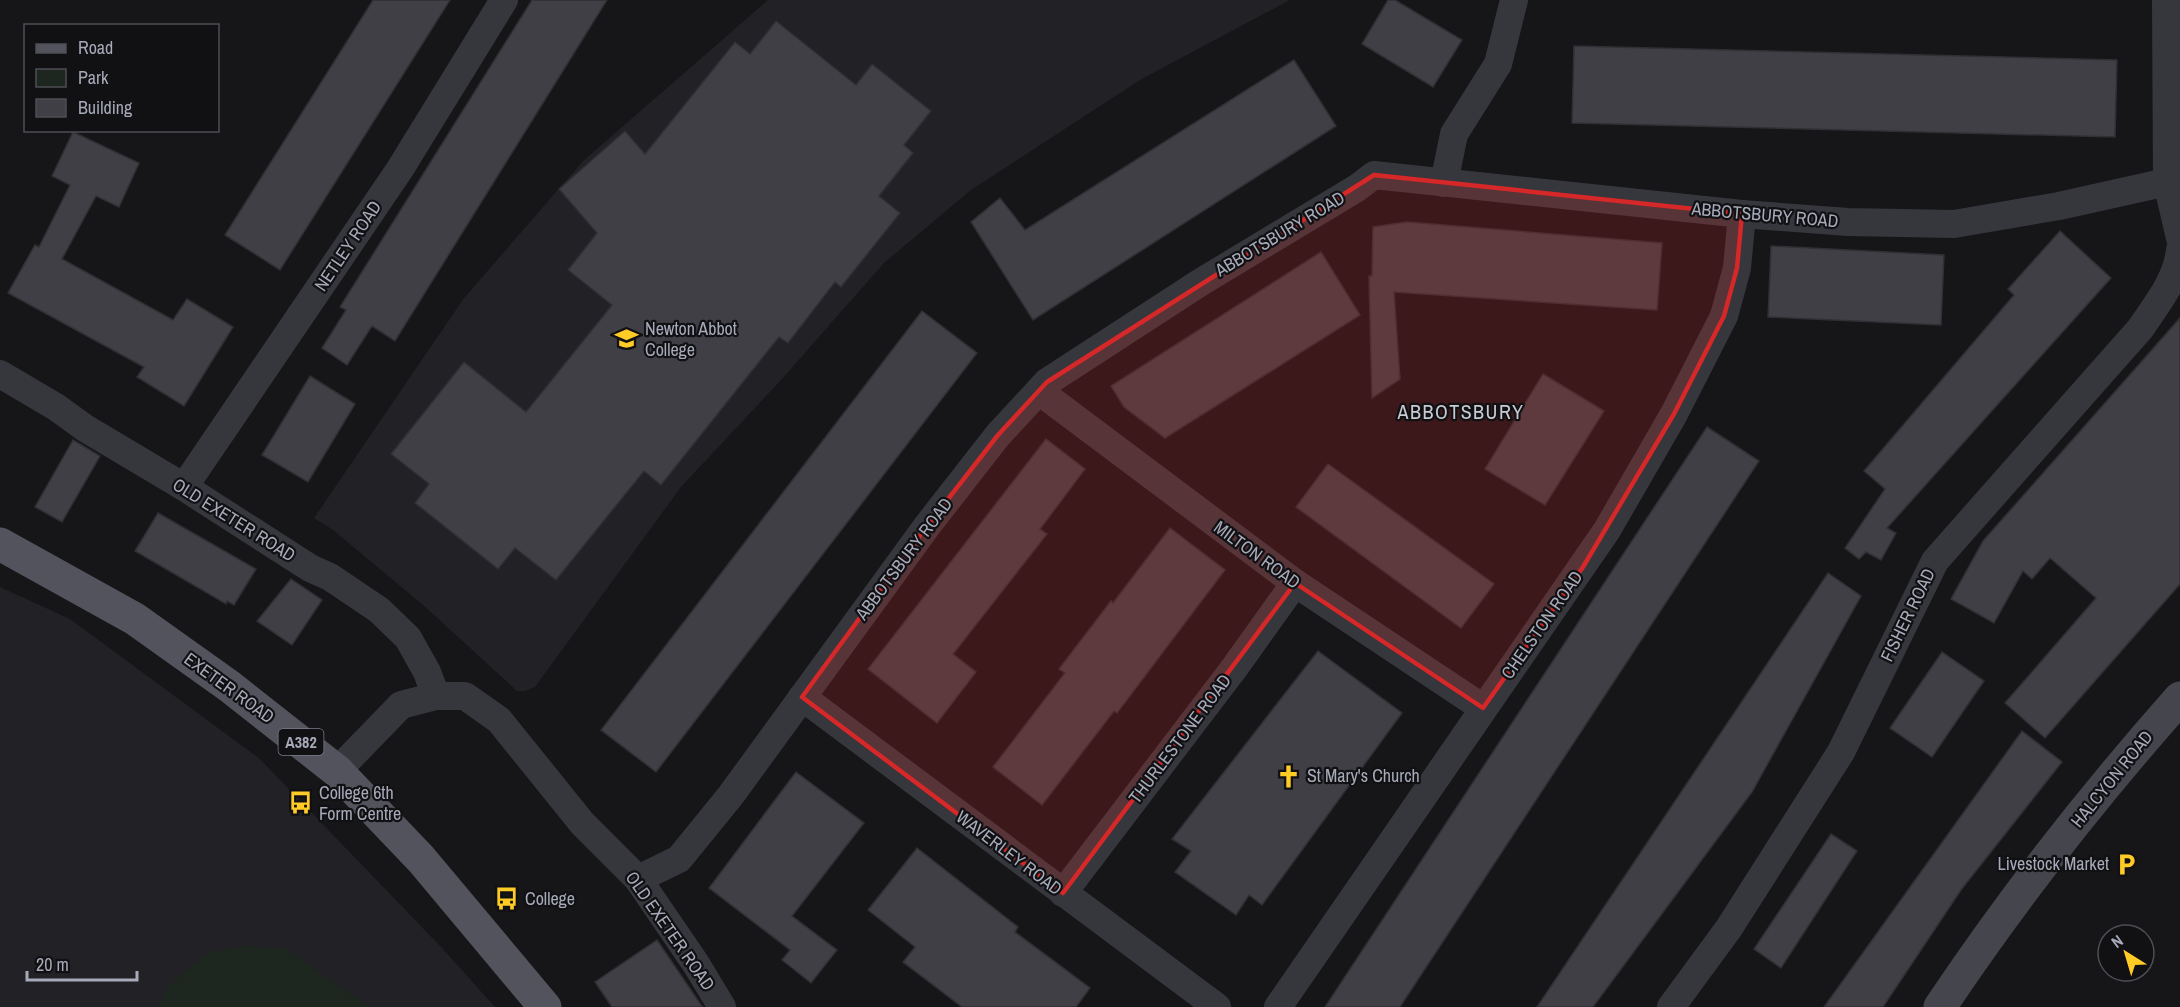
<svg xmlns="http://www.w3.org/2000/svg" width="2180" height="1007" font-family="'Archivo Narrow',sans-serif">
<rect width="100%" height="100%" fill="#161518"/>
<g fill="#222125">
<polygon points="768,0 1290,0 1140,80 971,190 884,263 781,380 681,487 535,687 525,691 517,691 423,605 333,530 314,518 464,298 583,161"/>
<polygon points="0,587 70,619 260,759 442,948 495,1007 0,1007"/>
</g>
<polygon fill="#1d261f" points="245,946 287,949 369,1007 158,1007 167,987 207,953"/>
<g fill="#403f45" stroke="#302f34" stroke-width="1.5">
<polygon points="373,0 450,0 280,270 225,235"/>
<polygon points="532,0 607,0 395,341 372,326 347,365 322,348 346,310 340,307"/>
<polygon points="1388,0 1395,0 1462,40 1433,87 1362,44"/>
<polygon points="776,21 856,85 872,64 931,111 904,145 913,153 879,196 900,213 841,287 835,282 788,343 779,337 661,485 644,471 556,580 515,548 498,569 415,503 429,484 391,454 464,362 526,412 612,305 568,270 597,233 559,189 625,131 645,154 735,42 750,54"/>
<polygon points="1574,46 2117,60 2115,137 1572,123"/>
<polygon points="1294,60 1336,126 1033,320 971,222 1000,198 1025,230"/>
<polygon points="73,132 139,163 119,207 96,196 62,259 173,320 187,299 233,327 184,406 137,377 144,367 8,293 35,245 39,247 70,185 52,176"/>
<polygon points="1407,222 1662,243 1657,310 1394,292 1400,379 1372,398 1369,276 1372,276 1373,227"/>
<polygon points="2060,231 2111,278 1887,528 1896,533 1881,560 1866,552 1859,559 1845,548 1885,489 1864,471 2014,295 2008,289"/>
<polygon points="1771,246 1944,255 1941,325 1768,317"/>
<polygon points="1321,252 1360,315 1165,438 1124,407 1111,386"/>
<polygon points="922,311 977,353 656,772 601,730"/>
<polygon points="2180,318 2180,584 2045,738 2005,703 2096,598 2050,558 2032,579 2023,571 1994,623 1951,599 1983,541"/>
<polygon points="1543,374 1604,411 1545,505 1485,469"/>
<polygon points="310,376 355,404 308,482 262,455"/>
<polygon points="1707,427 1759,461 1400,1007 1325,1007"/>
<polygon points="1046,439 1085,469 1040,529 1047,534 953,654 976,672 937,723 868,669"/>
<polygon points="73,440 100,456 62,522 35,507"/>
<polygon points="1328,464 1494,584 1461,628 1296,507"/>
<polygon points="158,513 256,569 234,605 227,601 226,604 135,551"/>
<polygon points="1170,528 1225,570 1117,713 1114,711 1042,805 993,767 1065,673 1059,669 1111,601 1113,603"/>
<polygon points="1828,573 1861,596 1752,792 1593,1007 1537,1007"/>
<polygon points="291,579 322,600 292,645 257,621"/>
<polygon points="1318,651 1402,713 1262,905 1249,895 1236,915 1175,872 1191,851 1172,839"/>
<polygon points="1942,652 1984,681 1932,757 1890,728"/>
<polygon points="2022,731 2062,762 1961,890 1883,1007 1824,1007"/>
<polygon points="796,772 864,823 792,916 837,950 811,983 782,960 790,950 709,888"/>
<polygon points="1831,834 1857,851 1781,968 1754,949"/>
<polygon points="917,848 1018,927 1015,932 1090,988 1076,1007 962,1007 903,962 915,947 868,910"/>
<polygon points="657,940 701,1005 703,1007 612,1007 595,982"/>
</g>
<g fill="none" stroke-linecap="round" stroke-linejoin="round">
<g stroke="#36373d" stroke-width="28">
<polyline points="2166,0 2167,182 2180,238"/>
<polyline points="1444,183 1454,134 1498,64 1514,0"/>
<polyline points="0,374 56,407 85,428 184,487 310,568 330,577 379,610 408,638 427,672 436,696 465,696 499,720 582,823 638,879 696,964 722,1007"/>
<polyline points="1039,391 1295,583 1483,708"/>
<polyline points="184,487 400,169 504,0"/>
<polyline points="802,697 1217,1007"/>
<polyline points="337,771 401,705 436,696"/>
<polyline points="638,879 679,859 731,795 927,526 998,435 1047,382 1201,282 1357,188 1374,175 1742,214 1848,222 1954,224 2059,206 2167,182 2180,178"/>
<polyline points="1063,893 1235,667 1295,583"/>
<polyline points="1278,1007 1607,530 1674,414 1724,316 1737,268 1742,214"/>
<path d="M1671,1007L1729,928L1841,752L1935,561L2140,329C2156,305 2177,280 2180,250"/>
</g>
<path stroke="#44454d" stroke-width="33" d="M1940,1007C2012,899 2094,795 2180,698"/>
<polyline stroke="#52535c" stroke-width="33" points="0,544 135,619 229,686 337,771 421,859 545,1007"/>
</g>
<path fill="#d62828" fill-opacity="0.2" stroke="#d62828" stroke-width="4.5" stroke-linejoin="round" d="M1374,175L1742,214L1737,268L1724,316L1674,414L1583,567L1483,708L1295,583L1063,893L802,697L927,526L998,435L1047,382Z"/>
<defs>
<symbol id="school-bare" viewBox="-9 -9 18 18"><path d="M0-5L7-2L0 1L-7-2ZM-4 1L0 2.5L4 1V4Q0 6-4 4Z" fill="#ffcb26" stroke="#111013" stroke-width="2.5" paint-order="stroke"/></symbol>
<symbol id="church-bare" viewBox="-9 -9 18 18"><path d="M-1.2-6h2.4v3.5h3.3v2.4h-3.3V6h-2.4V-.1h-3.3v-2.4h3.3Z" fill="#ffcb26" stroke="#111013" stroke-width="2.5" paint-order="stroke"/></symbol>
<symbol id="bus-bare" viewBox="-9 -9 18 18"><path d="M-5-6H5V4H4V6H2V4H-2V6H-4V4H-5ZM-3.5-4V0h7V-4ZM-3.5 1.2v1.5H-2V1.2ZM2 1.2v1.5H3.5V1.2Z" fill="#ffcb26" stroke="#111013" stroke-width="2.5" paint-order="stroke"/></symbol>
<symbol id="parking-bare" viewBox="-9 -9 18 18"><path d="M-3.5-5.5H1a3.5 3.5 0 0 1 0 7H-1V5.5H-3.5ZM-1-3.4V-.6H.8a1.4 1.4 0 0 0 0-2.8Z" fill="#ffcb26" stroke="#111013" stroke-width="2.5" paint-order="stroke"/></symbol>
</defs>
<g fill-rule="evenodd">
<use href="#school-bare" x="610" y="322" width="33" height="33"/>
<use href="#church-bare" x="1272" y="760" width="33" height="33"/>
<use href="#bus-bare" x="284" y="786" width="33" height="33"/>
<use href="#parking-bare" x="2110" y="848" width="33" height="33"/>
<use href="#bus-bare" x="490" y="882" width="33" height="33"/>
</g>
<g text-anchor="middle" stroke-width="4.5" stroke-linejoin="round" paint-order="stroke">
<rect fill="#111013" stroke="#797c87" stroke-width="1.5" x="278.5" y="729" width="45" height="26" rx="4.5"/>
<g font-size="16" font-weight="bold" fill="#a6aab9">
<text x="301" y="748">A382</text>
</g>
<g font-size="18" fill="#a6aab9" stroke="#111013">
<text transform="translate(1765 215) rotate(5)" y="6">ABBOTSBURY ROAD</text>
<text transform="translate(1280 234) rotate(-31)" y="6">ABBOTSBURY ROAD</text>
<text transform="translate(348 246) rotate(-56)" y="6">NETLEY ROAD</text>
<text transform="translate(234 520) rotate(32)" y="6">OLD EXETER ROAD</text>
<text transform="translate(1257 555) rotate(36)" y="6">MILTON ROAD</text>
<text transform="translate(904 559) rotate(-53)" y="6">ABBOTSBURY ROAD</text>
<text transform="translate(1908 615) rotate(-64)" y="6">FISHER ROAD</text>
<text transform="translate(1542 625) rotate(-55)" y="6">CHELSTON ROAD</text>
<text transform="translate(229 688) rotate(36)" y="6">EXETER ROAD</text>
<text transform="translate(1180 739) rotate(-53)" y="6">THURLESTONE ROAD</text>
<text transform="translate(2112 779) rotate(-51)" y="6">HALCYON ROAD</text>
<text transform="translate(1009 853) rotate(37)" y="6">WAVERLEY ROAD</text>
<text transform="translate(670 931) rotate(55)" y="6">OLD EXETER ROAD</text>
</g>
<g font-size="18" fill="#a6aab9" stroke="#111013" text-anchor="start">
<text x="645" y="335">Newton Abbot<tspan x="645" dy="21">College</tspan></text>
<text x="1307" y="782">St Mary's Church</text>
<text x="319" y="799">College 6th<tspan x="319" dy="21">Form Centre</tspan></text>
<text x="2109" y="870" text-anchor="end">Livestock Market</text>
<text x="525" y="905">College</text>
</g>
<g font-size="20" letter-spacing="1.5" fill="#c8cad4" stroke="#111013">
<text x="1461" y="419">ABBOTSBURY</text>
</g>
</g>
<rect x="24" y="24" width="195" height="108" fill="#111013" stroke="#4d4e55" stroke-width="1.5"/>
<rect x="36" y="44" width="30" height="9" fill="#52535c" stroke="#4d4e55" stroke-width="1.5"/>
<text x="78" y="54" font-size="18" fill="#a6aab9">Road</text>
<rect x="36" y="69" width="30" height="18" fill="#1d261f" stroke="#4d4e55" stroke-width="1.5"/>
<text x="78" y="84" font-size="18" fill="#a6aab9">Park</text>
<rect x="36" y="99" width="30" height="18" fill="#403f45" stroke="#4d4e55" stroke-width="1.5"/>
<text x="78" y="114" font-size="18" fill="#a6aab9">Building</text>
<g transform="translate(2126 953) rotate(323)"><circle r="28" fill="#111013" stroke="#4d4e55" stroke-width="1.5"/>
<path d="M0-4.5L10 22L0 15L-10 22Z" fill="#ffcb26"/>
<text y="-9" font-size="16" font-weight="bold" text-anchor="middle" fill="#a6aab9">N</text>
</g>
<path d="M27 971v9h110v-9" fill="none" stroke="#a6aab9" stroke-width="3"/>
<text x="36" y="971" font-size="18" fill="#a6aab9" stroke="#111013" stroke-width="4.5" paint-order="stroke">20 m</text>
</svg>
